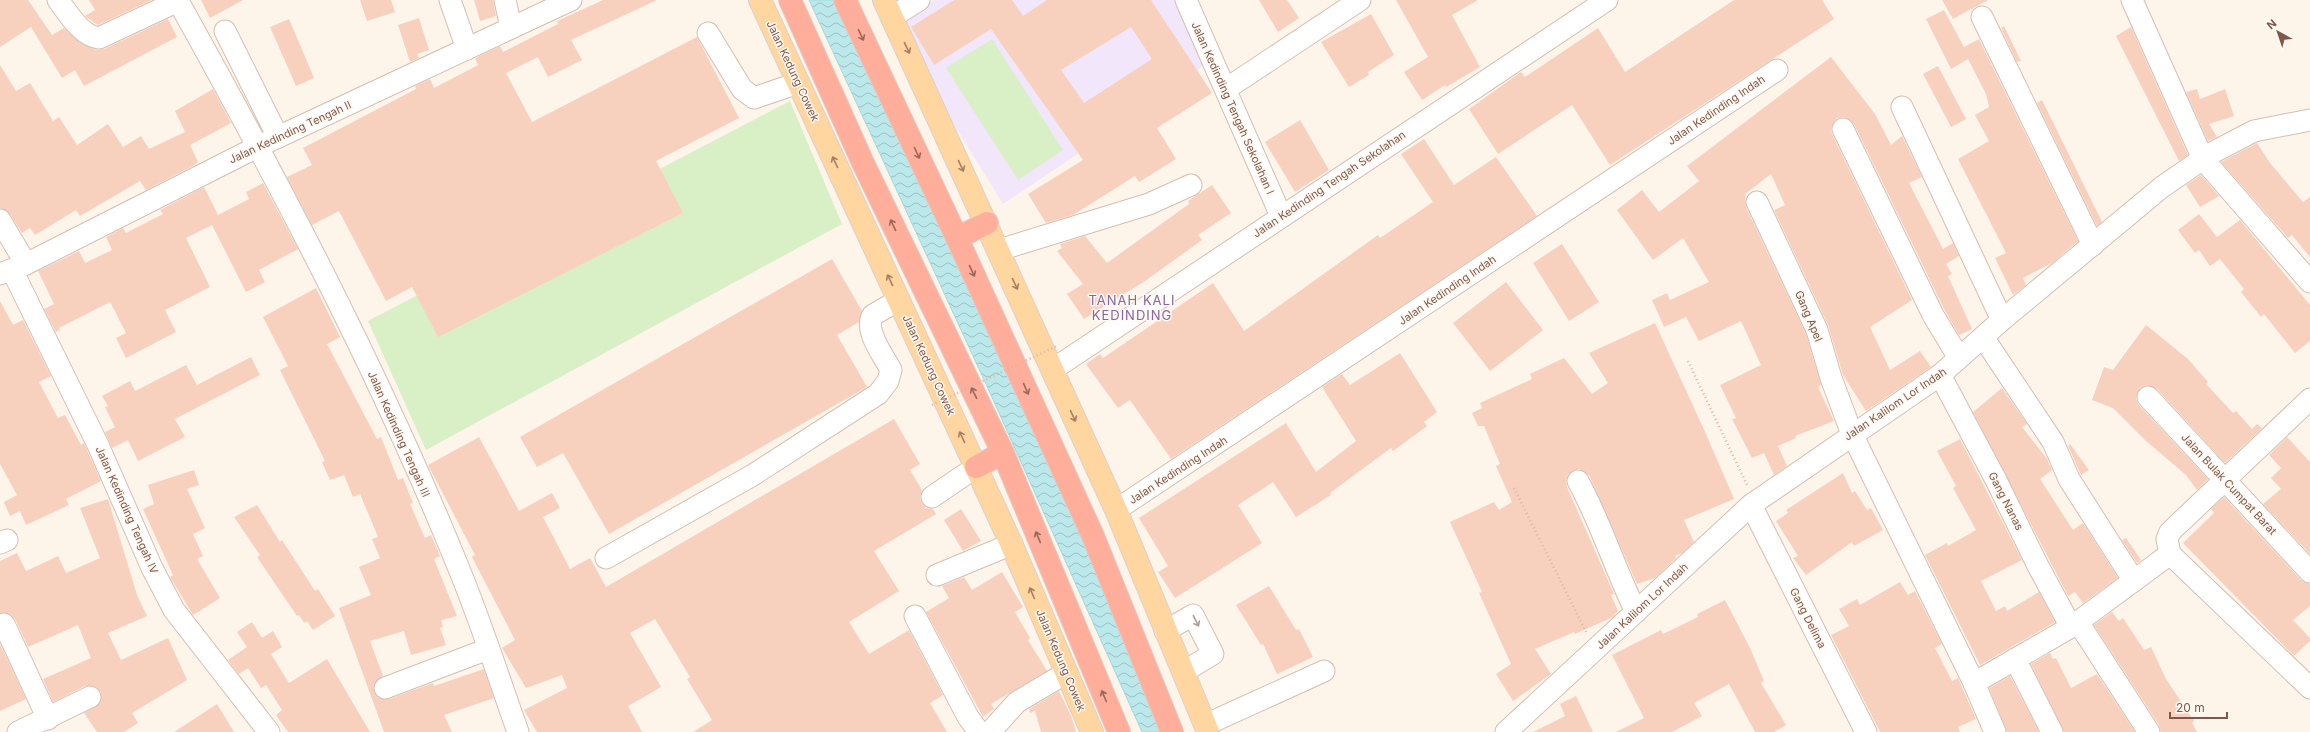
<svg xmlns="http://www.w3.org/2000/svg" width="2310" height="732" font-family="Inter,sans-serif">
<defs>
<pattern id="water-waves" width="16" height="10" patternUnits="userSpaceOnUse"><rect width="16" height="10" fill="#bbe8eb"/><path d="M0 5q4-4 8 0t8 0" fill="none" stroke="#9dbfc0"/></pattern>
</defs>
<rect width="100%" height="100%" fill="#fef5ea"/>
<polygon fill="#f2e6fb" points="934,0 1174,0 1203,66 1160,99 1003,204 947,113 899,22"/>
<g fill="#d9efc6">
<polygon points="992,39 1063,150 1018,180 946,68"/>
<polygon points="790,101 842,224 426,450 368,321"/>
</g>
<path fill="url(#water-waves)" stroke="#a0d9de" d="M809,0H835L856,41C960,271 1068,499 1165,732H1142L991,395Z"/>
<g fill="#f7d1be" fill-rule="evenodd">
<polygon points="0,0 28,0 52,35 64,28 79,42 96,50 104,49 168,19 177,37 84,86 75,70 62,78 31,27 0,47"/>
<polygon points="89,0 152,0 98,25 85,16 95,10"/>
<polygon points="201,0 243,0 210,18"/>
<polygon points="360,0 391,0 395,12 367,21"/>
<polygon points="474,0 493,0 496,16 480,21"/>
<polygon points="603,0 657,0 571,40 582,60 548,77 538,57 506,73 532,122 697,37 739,118 656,161 683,213 438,337 412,287 386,301 339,211 312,225 287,177 312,165 303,148 416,89 415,86 430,79 434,88 478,65 475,58 500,46 503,52 558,24 557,21"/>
<path d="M954,0H1012L1023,16L1047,0H1151L1212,93L1157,128L1176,159L1139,182L1135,176L1073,215L1046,223L1028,194L1083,160L991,29L934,65L911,27ZM1131,27L1152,59L1084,103L1061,70Z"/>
<polygon points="1259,0 1287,0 1299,18 1278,32"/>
<polygon points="1396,0 1478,0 1452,15 1480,67 1446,87 1445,85 1422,100 1404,72 1428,57"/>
<polygon points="1734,0 1822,0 1834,19 1610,165 1572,105 1498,154 1469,109 1521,72 1525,77 1598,28 1625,72"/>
<polygon points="1942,0 1988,0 1953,19"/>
<polygon points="1944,10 1964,47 1979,39 2078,241 2052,263 2023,278 2026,285 2013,295 1995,258 2006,253 1958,159 1989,141 1975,115 1989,107 1986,94 1968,59 1951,69 1926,19"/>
<polygon points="1371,14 1394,55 1368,72 1369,75 1349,87 1321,42"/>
<polygon points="419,18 429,50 417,54 419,58 410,62 398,25"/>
<polygon points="289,19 314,78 296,86 270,27"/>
<polygon points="2004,26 2021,61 2017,62 2001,28"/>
<polygon points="2131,27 2188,155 2179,161 2116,36"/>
<polygon points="1831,57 1875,114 1891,145 1902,136 1922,177 1909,183 1943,249 1953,243 1959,256 1946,264 1952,274 1948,276 1972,329 1959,335 1944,309 1854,124 1844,117 1837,118 1831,128 1832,134 1912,300 1870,327 1890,370 1920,351 1931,367 1866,411 1843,375 1828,325 1774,210 1785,205 1771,174 1745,194 1746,207 1806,334 1821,385 1818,387 1834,421 1795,436 1796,438 1778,446 1787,466 1774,475 1764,453 1752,458 1732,419 1736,418 1720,385 1761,365 1741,321 1699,341 1686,317 1664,327 1652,300 1667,293 1670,300 1709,282 1683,238 1653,260 1617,210 1642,190 1659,212 1699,181 1687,166"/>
<polygon points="0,65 16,91 30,83 53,121 59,117 77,145 108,124 123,147 141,136 149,149 185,132 175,111 213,89 231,123 190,145 198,162 193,166 146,190 140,181 80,216 76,210 35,235 30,228 22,233 10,214 0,208"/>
<polygon points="1938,66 1966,119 1951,127 1923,74"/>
<polygon points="2197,89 2200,99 2225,89 2234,116 2209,124 2217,137 2208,141 2186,92"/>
<polygon points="2042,100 2102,222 2097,226 2037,103"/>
<polygon points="1300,120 1329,170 1295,192 1265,142"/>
<polygon points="1424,139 1454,185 1496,157 1537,216 1171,459 1130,400 1118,408 1086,364 1100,354 1103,358 1213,283 1244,331 1378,235 1380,238 1433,202 1401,154"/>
<polygon points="2257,143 2270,163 2303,202 2310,197 2310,257 2292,235 2288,238 2221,162"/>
<polygon points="2201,175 2219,196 2200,207 2186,185"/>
<polygon points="263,183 298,249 259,270 265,282 246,292 212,225 186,238 210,287 165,310 176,332 126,358 116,338 126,333 110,302 59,328 60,330 56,332 44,309 54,304 38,271 79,251 85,263 112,250 106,237 123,228 126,233 163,214 160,210 204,187 218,215 249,199 246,192"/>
<polygon points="1212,185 1231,213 1198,235 1202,240 1145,281 1084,319 1067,294 1083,284 1057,251 1062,248 1060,244 1085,236 1107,263 1189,204 1188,201"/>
<polygon points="2199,214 2217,237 2240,220 2310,305 2310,341 2295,353 2264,314 2261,317 2241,292 2244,289 2220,259 2210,266 2199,250 2195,253 2178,230"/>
<polygon points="1562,244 1599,302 1569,321 1533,263"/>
<polygon points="832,259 862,311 859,322 837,335 867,387 609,534 563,453 537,467 520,437"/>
<polygon points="1506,282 1543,330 1490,371 1453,323"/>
<polygon points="316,288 340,337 327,344 377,439 381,437 398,480 403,478 413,503 410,504 425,538 431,535 440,556 434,559 457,616 441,620 443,627 440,628 446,645 411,655 404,631 370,641 383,676 376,681 374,692 378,698 389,699 433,683 434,686 484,669 494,698 444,715 452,732 384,732 339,608 371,595 359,567 380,558 372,539 378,537 360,494 353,497 344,475 330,480 322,462 325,461 280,370 288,366 263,317"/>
<polygon points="0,301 13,325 23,320 51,376 39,382 58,418 65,415 81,445 84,443 101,481 66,499 69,505 26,525 20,511 10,516 4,502 17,495 0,464"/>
<polygon points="1655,323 1706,434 1734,499 1684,520 1694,542 1682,553 1675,556 1676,558 1655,578 1637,584 1589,475 1579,469 1568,474 1566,480 1567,487 1614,594 1611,595 1618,611 1613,617 1575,634 1574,632 1535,649 1551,674 1513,701 1496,674 1511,664 1479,593 1482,592 1450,522 1494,502 1499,510 1512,502 1496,466 1500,464 1484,426 1478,426 1472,413 1482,408 1480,403 1532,379 1530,374 1564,358 1592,394 1608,383 1589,353"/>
<polygon points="2146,325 2188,359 2208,382 2206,384 2233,413 2236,411 2252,429 2257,424 2262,428 2225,463 2157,389 2146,385 2140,388 2136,399 2139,405 2208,479 2197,490 2186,475 2145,440 2113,408 2092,400 2104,367 2113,370"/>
<polygon points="1400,353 1437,412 1424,422 1427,426 1393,451 1391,448 1330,493 1331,495 1296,517 1273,482 1238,505 1262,543 1175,598 1158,572 1168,566 1139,518 1286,423 1316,472 1356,441 1322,387 1342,374 1350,385"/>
<polygon points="251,357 260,375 175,419 185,437 138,461 128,440 112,448 105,432 115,427 105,407 108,406 102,396 130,381 135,391 186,365 197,385"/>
<polygon points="2002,388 2027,424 2022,427 2047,459 2052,470 2040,479 2073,530 2083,523 2118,578 2083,603 2075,592 2068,596 1973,412"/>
<polygon points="894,419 920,464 910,470 922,490 920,498 922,503 926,508 933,509 936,514 874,551 899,591 849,622 869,654 909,630 943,695 930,703 947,732 693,732 712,720 687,679 690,677 655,619 630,633 661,687 628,706 642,732 537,732 524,710 567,688 562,675 526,688 502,648 515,640 472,557 475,555 428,465 479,437 519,511 552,493 560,508 543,517 570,569 590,558 606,587"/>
<polygon points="2287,437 2310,462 2310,554 2263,504 2281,489 2271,478 2281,468 2269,455"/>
<polygon points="1960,439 2022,560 1981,581 1996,611 2005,606 2007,611 2039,592 2055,622 1980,665 1925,555 1947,543 1948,546 1976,530 1953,488 1956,486 1937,451"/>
<polygon points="2070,444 2089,470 2081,475 2068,446"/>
<polygon points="194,470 199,485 187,489 205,528 193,534 203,556 197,559 220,598 193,615 170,577 173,575 143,509 154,504 148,485"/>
<polygon points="1843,473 1852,493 1855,491 1867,510 1871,508 1883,530 1854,546 1852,542 1806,575 1793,558 1798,556 1776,521 1788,513 1786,510"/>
<polygon points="2224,497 2301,580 2310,584 2310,606 2293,620 2310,638 2310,641 2294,656 2183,543 2214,513 2211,509"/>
<polygon points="108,499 137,595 147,616 108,633 121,660 168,638 187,680 132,713 138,723 124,732 97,732 84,713 100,703 101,692 96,687 85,686 53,702 43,679 91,658 78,625 28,647 15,619 11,614 0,613 0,561 17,553 26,571 58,556 66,573 100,558 80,508"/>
<polygon points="257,505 280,542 282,540 315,591 318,589 335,616 313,630 307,621 304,623 299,615 297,616 257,557 260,555 234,517"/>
<polygon points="961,509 981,541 963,551 944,520"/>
<polygon points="2126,538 2141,560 2137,563 2122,540"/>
<polygon points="1002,572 1023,607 1015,612 1030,638 1028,640 1047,671 991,704 994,709 983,717 926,612 949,598 942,586 964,577 972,590"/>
<polygon points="1900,582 1908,595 1915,591 1942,644 1935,648 1952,681 1958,678 1976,719 1958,727 1960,732 1880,732 1831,635 1849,626 1839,609 1857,599 1860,605"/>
<polygon points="1269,586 1296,630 1299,629 1313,657 1277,674 1263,644 1261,645 1236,605"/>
<polygon points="1725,600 1750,648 1764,681 1761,683 1786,725 1774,732 1755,732 1729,684 1694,703 1702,716 1672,732 1616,732 1644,718 1612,655 1661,630 1663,634 1698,617 1697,614"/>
<polygon points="2112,612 2119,621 2123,618 2144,650 2151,647 2166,679 2194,721 2192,723 2197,732 2161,732 2159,725 2094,625"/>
<polygon points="252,622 262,638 273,631 282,647 271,654 289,683 327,659 370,732 288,732 276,715 282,710 266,685 261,688 248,668 239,674 228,660 247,647 237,632"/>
<polygon points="0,644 26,699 0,711"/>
<polygon points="2050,653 2053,659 2056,658 2071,688 2097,674 2135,732 2064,732 2031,664"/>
<polygon points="2010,676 2039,732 2007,732 1989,688"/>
<polygon points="1059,691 1072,718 1076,732 1041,732 1035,711 1030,713 1029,709"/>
<polygon points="1576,696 1593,732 1533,732 1565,716 1560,704"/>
<polygon points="217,704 234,732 174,732"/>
</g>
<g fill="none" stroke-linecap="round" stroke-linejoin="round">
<defs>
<g id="minor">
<path d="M58,0C68,13 81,36 99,38L178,1C280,184 378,370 457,564C480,619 498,676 518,732"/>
<polyline points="450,0 467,49"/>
<polyline points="505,0 511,28"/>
<polyline points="1186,0 1281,216"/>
<polyline points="2132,0 2203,159 2310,282"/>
<polyline points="892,17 919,0"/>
<polyline points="1982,17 2093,245"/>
<polyline points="225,31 278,137"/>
<polyline points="708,33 742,89 754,98 798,83"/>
<polyline points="1226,89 1360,0"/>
<polyline points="1902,107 2002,320"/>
<polyline points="1843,129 1933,315 1959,358"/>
<polyline points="1757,202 1817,330 1831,378 1852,434 1974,683 1995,732"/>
<polyline points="0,220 26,264"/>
<polyline points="999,250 1149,204 1191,185"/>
<polyline points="12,270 98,445 152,568 174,610 269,732"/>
<polyline points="0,274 26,264 259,146 571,0"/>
<polyline points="1983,337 2053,442 2069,479 2134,581"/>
<polyline points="1052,370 1607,0"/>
<polyline points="1940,375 1996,480 2037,564 2071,627"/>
<polyline points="2148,397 2310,572"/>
<polyline points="2310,399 2170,532 2167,539 2170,554 2310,688"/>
<path d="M1578,481C1601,523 1615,569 1636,612"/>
<polyline points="932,497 976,467"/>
<polyline points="1751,505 1866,732"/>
<polyline points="1116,510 1777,70"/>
<polyline points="0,543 7,540"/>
<path d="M606,558L753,475L878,394L888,381L891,370C884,356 863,330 873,315L899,300"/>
<polyline points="937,575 1012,544"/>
<polyline points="915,616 968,717 979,732"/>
<polyline points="2078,622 2149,732"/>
<polyline points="4,624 48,719"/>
<polyline points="1165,631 1193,615 1213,654 1183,672"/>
<polyline points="2015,659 2052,732"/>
<polyline points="1974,683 2071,627 2170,554"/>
<polyline points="385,688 488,649"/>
<polyline points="1205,725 1324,671"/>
<polyline points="18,732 90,697"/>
<polyline points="990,732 1017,702 1066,673"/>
<polyline points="1506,732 1751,505 1940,375 2002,320 2162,187 2210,154 2254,131 2310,120"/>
</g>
<g id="major">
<polyline points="760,0 1010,541 1092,732"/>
<polyline points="884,0 1116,510 1208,732"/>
</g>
<g id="highway">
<polyline points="790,0 863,163 1003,453 1119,732"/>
<polyline points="845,0 957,238 1093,536 1172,732"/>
<polyline points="957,238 987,223"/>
<polyline points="976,467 1003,453"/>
</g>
</defs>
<use href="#minor" stroke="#d5beb0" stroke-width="23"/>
<use href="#major" stroke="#dbd0cc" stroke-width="24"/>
<use href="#highway" stroke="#dbd0cc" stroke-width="24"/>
<g stroke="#ddb4a0" stroke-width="2.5" stroke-dasharray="1 3" stroke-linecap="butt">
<polyline points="1688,361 1747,485"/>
<polyline points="1514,488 1586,632"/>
</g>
<use href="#minor" stroke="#fff" stroke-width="21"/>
<use href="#major" stroke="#ffd5a0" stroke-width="22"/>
<use href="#highway" stroke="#feae9b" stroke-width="22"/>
<polyline stroke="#ddb4a0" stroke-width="2.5" stroke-dasharray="1 3" stroke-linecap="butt" points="932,405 1057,346"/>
</g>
<defs><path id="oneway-shaft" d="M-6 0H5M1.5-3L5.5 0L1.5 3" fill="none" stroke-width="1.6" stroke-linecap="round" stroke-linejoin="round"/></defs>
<g stroke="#986959">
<use href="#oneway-shaft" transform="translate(861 35) rotate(65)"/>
<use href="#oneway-shaft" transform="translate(917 153) rotate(65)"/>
<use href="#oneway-shaft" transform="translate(893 225) rotate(-116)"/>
<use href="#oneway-shaft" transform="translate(972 271) rotate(65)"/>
<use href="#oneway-shaft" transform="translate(1026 389) rotate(66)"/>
<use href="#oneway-shaft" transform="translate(974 393) rotate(-116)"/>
<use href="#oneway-shaft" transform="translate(1038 537) rotate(-113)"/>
<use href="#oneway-shaft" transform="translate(1104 696) rotate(-113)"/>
</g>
<g stroke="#a57e63">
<use href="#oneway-shaft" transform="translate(907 48) rotate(65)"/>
<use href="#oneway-shaft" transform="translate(835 162) rotate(-115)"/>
<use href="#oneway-shaft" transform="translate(961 166) rotate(65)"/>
<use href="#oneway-shaft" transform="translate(890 280) rotate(-115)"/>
<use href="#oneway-shaft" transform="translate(1015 284) rotate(65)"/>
<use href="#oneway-shaft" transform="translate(1073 416) rotate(65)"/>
<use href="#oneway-shaft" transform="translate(962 437) rotate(-115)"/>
<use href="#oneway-shaft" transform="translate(1032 593) rotate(-113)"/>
</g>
<use stroke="#b29b92" href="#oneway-shaft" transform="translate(1196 621) rotate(63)"/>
<g text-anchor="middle" stroke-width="3" stroke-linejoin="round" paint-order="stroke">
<g font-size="11" fill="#7e5849" stroke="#fff9f2">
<text transform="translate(793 71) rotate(65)" y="4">Jalan Kedung Cowek</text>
<text transform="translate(1233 108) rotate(66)" y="4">Jalan Kedinding Tengah Sekolahan I</text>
<text transform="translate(1716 110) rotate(-34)" y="4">Jalan Kedinding Indah</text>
<text transform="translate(290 132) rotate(-25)" y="4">Jalan Kedinding Tengah II</text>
<text transform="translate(1329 184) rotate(-34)" y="4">Jalan Kedinding Tengah Sekolahan</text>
<text transform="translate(1447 290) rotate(-34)" y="4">Jalan Kedinding Indah</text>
<text transform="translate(1809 316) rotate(67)" y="4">Gang Apel</text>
<text transform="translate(929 365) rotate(65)" y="4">Jalan Kedung Cowek</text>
<text transform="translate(1895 404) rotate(-34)" y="4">Jalan Kalilom Lor Indah</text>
<text transform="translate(399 434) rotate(66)" y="4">Jalan Kedinding Tengah III</text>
<text transform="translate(1178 470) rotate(-33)" y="4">Jalan Kedinding Indah</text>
<text transform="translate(2229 484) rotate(47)" y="4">Jalan Bulak Cumpat Barat</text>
<text transform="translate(2006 501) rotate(63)" y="4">Gang Nanas</text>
<text transform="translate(127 510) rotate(66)" y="4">Jalan Kedinding Tengah IV</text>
<text transform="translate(1642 606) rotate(-43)" y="4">Jalan Kalilom Lor Indah</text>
<text transform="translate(1808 618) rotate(63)" y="4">Gang Delima</text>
<text transform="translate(1061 660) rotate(67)" y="4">Jalan Kedung Cowek</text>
</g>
<g font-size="13" letter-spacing="1" fill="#8865a0" stroke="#fff9f2">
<text x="1132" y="305">TANAH KALI<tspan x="1132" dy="15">KEDINDING</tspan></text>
</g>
</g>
<g transform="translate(2278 32) rotate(320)" stroke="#fff9f2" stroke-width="3" paint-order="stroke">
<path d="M0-3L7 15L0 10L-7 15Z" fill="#7e5849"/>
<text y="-6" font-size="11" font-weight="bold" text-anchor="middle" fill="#7e5849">N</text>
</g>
<path d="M2170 712v6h57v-6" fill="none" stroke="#7e5849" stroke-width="2"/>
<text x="2176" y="712" font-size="12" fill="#7e5849" stroke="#fff9f2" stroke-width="3" paint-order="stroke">20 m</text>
</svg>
